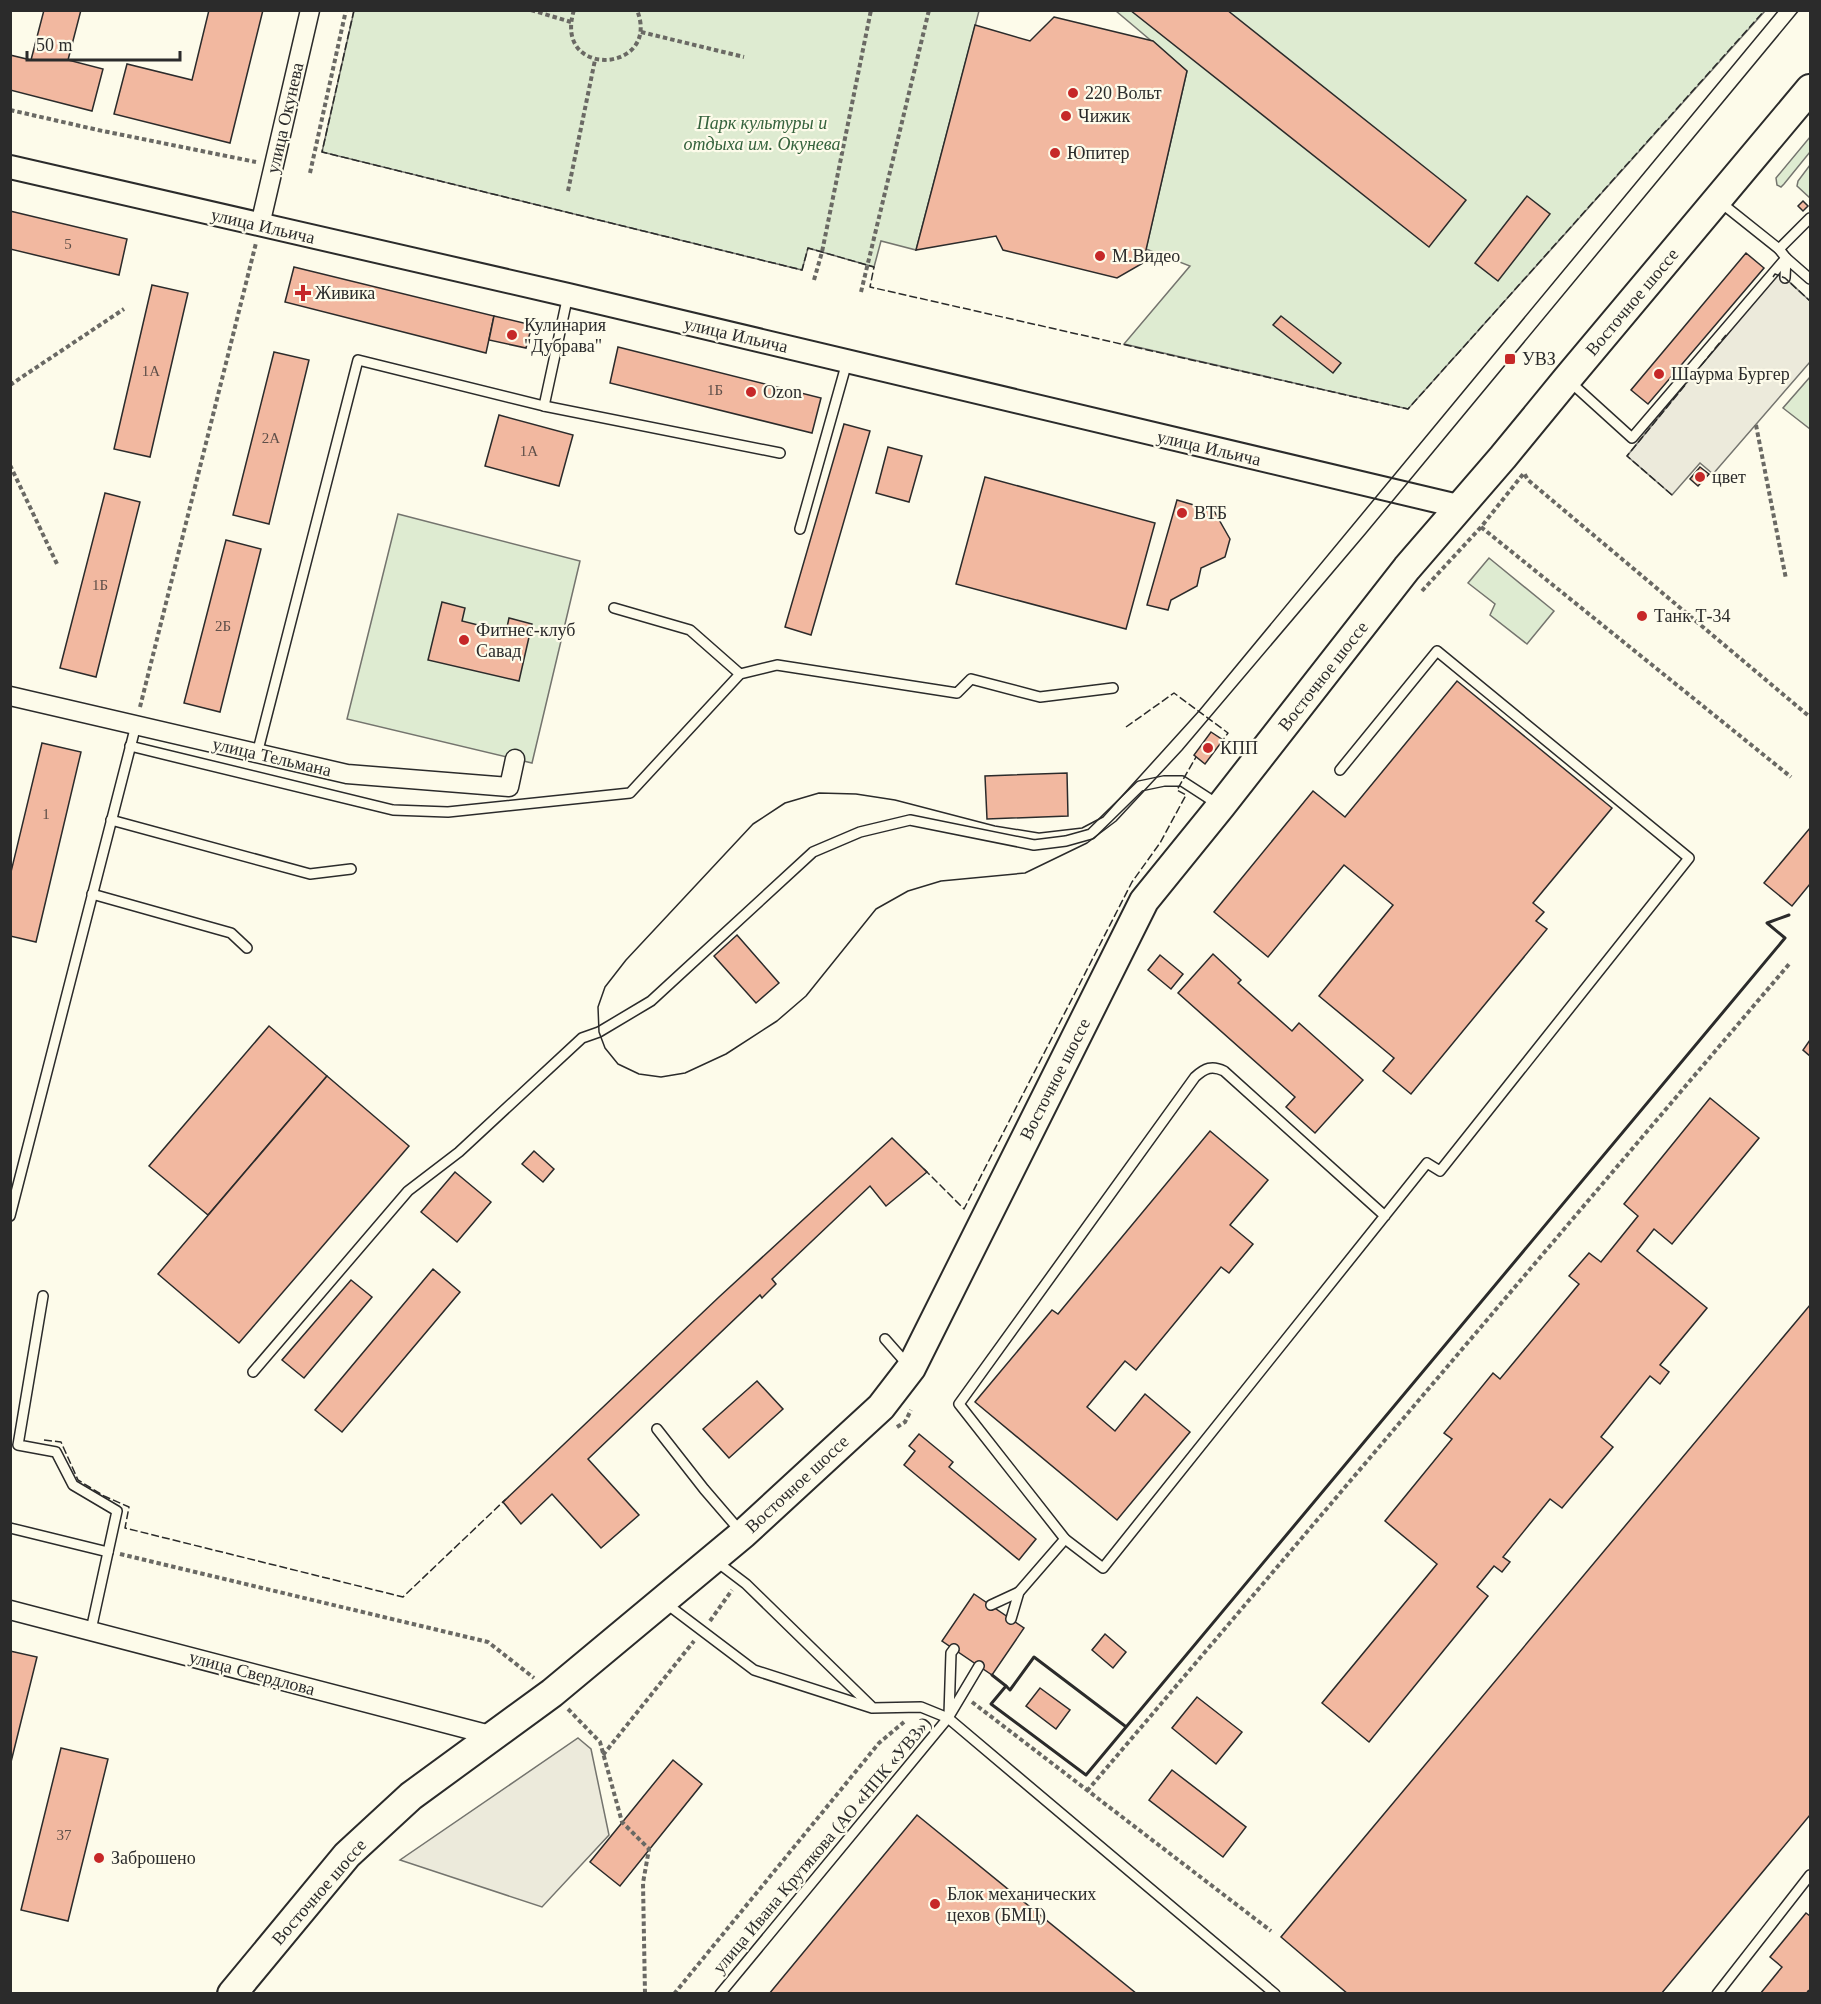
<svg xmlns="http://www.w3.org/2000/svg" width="1821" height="2004" font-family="'Times New Roman',serif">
<rect width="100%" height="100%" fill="#fdfbea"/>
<g fill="#deebd1" stroke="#74746e" stroke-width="1.5">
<polygon points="354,11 979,11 916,250 881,241 874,267 808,248 802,270 322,152"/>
<polygon points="1116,11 1765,11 1408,409 1124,344 1190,266 1146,249 1187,71"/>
<polygon points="1810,137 1810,152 1784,184 1781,187 1777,185 1776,178"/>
<polygon points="1810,165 1810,198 1797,186 1798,181"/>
<polygon points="1810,377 1810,429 1783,408"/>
<polygon points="398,514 580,561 532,763 347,719"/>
<polygon points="1489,558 1554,611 1527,644 1490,615 1495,604 1468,583"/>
</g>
<g fill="#eceadb" stroke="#74746e" stroke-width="1.5">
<polygon points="1775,274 1785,278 1810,301 1810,362 1713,474 1700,463 1672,495 1627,456"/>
<polygon points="578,1738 591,1749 609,1835 542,1907 400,1860"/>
</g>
<g fill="#f2b8a0" stroke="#2b2b2b" stroke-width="1.5">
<polygon points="44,10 81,10 68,60 103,69 92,111 10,90 10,55 31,60"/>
<polygon points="209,10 263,10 230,143 114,114 127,64 192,80"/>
<polygon points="1130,10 1227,10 1466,200 1429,247"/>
<polygon points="1054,17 1153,41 1187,71 1143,263 1117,278 1003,250 996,236 916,250 975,25 1030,41"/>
<polygon points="1527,196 1550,214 1498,281 1475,263"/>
<polygon points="1803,201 1808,206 1803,211 1798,206"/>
<polygon points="10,211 127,239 119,275 10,249"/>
<polygon points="1746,253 1764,268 1648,404 1631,390"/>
<polygon points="294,267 494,316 486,353 285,302"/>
<polygon points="152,285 188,293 150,457 114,449"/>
<polygon points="494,316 532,325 526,348 489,340"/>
<polygon points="1281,316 1341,363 1333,373 1273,325"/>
<polygon points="618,347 821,398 812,433 610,383"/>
<polygon points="274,352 309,360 269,524 233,515"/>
<polygon points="499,415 573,435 559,486 485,466"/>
<polygon points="844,424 870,431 811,635 785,627"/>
<polygon points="888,447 922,456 909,502 876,493"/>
<polygon points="1700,467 1709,474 1698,486 1690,479"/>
<polygon points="985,477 1155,523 1126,629 956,584"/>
<polygon points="105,493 140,502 96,677 60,668"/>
<polygon points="1177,500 1214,511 1230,539 1225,557 1201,568 1197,586 1171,600 1168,610 1147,605"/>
<polygon points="226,540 261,549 220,712 184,703"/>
<polygon points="442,602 465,608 462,621 506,632 509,618 532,624 519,681 428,660"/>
<polygon points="1457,681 1612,808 1533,903 1544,912 1536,921 1547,929 1411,1094 1383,1071 1394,1058 1319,996 1393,905 1344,865 1268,957 1214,912 1313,791 1345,817"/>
<polygon points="1211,732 1223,740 1205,764 1194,755"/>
<polygon points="42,743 81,752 36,942 10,936 10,876"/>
<polygon points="1067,773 1068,816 987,819 985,776"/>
<polygon points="1810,828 1810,884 1792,906 1764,883"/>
<polygon points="737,935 779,983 756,1003 714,956"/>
<polygon points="1213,954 1241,980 1238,983 1292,1031 1299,1023 1363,1080 1315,1133 1286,1107 1295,1097 1178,993"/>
<polygon points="1160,955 1183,974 1171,989 1148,970"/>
<polygon points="269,1026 327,1076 208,1215 149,1166"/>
<polygon points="1810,1040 1810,1056 1803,1050"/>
<polygon points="327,1076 409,1146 239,1343 158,1274"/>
<polygon points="1710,1098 1759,1138 1672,1244 1654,1229 1637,1251 1707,1308 1660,1365 1669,1372 1660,1384 1650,1376 1601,1437 1613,1447 1562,1508 1550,1499 1503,1557 1510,1562 1502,1572 1494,1566 1477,1587 1488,1596 1369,1742 1322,1703 1437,1564 1385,1521 1452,1439 1444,1433 1493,1373 1500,1379 1579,1284 1569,1276 1589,1253 1601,1262 1638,1216 1624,1204"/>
<polygon points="1210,1131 1268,1180 1230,1225 1253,1244 1229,1273 1221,1267 1136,1370 1125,1361 1087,1407 1115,1431 1145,1394 1190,1432 1117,1520 975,1402 1052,1310 1058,1314"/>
<polygon points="892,1138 927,1172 886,1206 870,1186 772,1279 776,1284 762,1298 760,1295 588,1459 639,1515 601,1548 552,1494 521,1524 503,1502 719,1297"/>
<polygon points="534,1151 554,1169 543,1182 522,1164"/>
<polygon points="455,1172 491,1202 457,1242 421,1212"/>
<polygon points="433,1269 460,1292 342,1432 315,1410"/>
<polygon points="351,1280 372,1297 304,1378 282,1360"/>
<polygon points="1810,1305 1810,1815 1661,1994 1348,1994 1281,1937"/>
<polygon points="757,1381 783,1409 729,1458 703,1429"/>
<polygon points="919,1434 953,1462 949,1467 1036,1539 1019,1560 904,1465 915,1451 909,1446"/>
<polygon points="974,1594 1024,1628 992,1675 942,1641"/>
<polygon points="1105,1634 1126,1652 1113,1668 1092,1650"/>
<polygon points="10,1651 37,1657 10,1766"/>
<polygon points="1040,1688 1070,1710 1056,1729 1026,1706"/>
<polygon points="1197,1697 1242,1732 1216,1764 1172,1728"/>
<polygon points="61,1748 108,1759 68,1921 21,1910"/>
<polygon points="673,1760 702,1784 620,1886 590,1862"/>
<polygon points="1172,1770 1246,1827 1223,1857 1149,1800"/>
<polygon points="917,1815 1137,1994 769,1994"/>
<polygon points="1806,1913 1810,1916 1810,1994 1760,1994 1782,1967 1770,1957"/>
</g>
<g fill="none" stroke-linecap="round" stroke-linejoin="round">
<defs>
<g id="service">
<polyline points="1779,249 1810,218"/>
<polyline points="1786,258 1810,279"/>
<polyline points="1785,278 1786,258"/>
<polyline points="1568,380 1632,438 1786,258 1779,249 1720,202"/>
<polyline points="544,406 568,295"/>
<polyline points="800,529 847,362"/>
<polyline points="614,608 690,630 740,674"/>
<polyline points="130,746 393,810 448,812 630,793 740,674 777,665 957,693 971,679 1040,697 1113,688"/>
<polyline points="257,754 358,360 544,406 780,453"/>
<path d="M1340,770L1437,651L1689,858L1440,1171L1427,1163L1103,1568L1065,1539L959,1404L1195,1077C1205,1068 1212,1065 1224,1071L1385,1216"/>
<polyline points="111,820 310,874 351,869"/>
<polyline points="92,894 231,933 247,948"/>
<polyline points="10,1216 136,725"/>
<polyline points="43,1296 18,1445 56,1452 73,1485 117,1511 91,1630"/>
<polyline points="885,1339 907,1364"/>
<polyline points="253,1372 408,1191 459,1152 582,1038 599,1032 651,1001 813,852 860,832 910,820 1034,845 1066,841 1091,834 1140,786 1164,781 1182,781 1219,805"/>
<polyline points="657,1429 704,1489 741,1532"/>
<polyline points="10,1528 108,1552"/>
<polyline points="717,1562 746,1584 871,1706"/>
<polyline points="664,1602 754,1670 872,1708 921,1707 948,1718 1275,1994"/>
<polyline points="991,1605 1019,1592"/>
<polyline points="1011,1619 1019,1592 1065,1539"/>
<polyline points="949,1715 951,1653 954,1649"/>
<polyline points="720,1994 948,1718 979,1666"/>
<polyline points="1717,1994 1810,1875"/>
</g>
<g id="minor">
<polyline points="260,225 310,10"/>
<polyline points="10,696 347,774 509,787 515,759"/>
<polyline points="10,1610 494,1736"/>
</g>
<polyline id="tertiary" points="10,167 568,295 1462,507"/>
<polyline id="primary" points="232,1994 347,1855 411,1796 552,1693 743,1534 881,1407 911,1368 1144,901 1221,806 1407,568 1503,457 1567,379 1810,89"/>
</defs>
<use href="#service" stroke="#2b2b2b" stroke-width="12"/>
<use href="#minor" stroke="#2b2b2b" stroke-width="21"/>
<use href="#tertiary" stroke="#2b2b2b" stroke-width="26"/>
<use href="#primary" stroke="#2b2b2b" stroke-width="32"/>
<g stroke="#6a6964" stroke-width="4" stroke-dasharray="4.5 3" stroke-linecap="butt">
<polyline points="531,10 571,22"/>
<path d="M574,10C552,80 662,73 637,10"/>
<polyline points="641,32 744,57"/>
<polyline points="10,110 98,130 256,162"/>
<polyline points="310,173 346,10"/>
<polyline points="568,191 595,60"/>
<polyline points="814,280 822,252 871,10"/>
<polyline points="861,292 929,10"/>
<polyline points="10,385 124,309"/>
<polyline points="1756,425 1786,579"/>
<polyline points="10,465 57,564"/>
<polyline points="1481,527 1791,777"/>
<polyline points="1422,591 1481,527 1524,473 1528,480 1810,717"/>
<polyline points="140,707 256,243"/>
<polyline points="897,1427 905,1422 911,1410"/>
<polyline points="120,1554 488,1642 534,1678"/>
<polyline points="710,1621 732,1590"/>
<polyline points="972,1702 1271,1931"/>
<polyline points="568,1709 600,1742 622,1822 649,1849 643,1883 645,1994"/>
<polyline points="603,1755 694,1641"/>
<polyline points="1087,1791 1790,963"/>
<polyline points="674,1994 879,1743 904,1722"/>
</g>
<use href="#service" stroke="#fdfbea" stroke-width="9"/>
<use href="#minor" stroke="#fdfbea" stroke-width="18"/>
<use href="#tertiary" stroke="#fdfbea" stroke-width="22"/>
<use href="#primary" stroke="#fdfbea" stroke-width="28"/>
<polyline stroke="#2b2b2b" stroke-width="1.5" points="1779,10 1199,711 1103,817 1082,828 1039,833 995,826 895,800 856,794 819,793 785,803 753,824 626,960 605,987 598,1007 599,1032 605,1048 618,1064 639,1074 661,1077 685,1073 726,1054 777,1021 806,996 876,909 908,891 941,881 1025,873 1087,843 1116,821 1182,750 1366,533 1799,10"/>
<defs>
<polyline id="rail" points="1810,1994 1810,1993"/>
</defs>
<use href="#rail" stroke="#2b2b2b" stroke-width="7"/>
<use href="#rail" stroke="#fdfbea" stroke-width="4.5" stroke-dasharray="14" stroke-linecap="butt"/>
<g stroke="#2b2b2b" stroke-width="1.5" stroke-dasharray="8 3" stroke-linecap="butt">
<polyline points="354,10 322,152 802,270 808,248 874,267 870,287 1408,409 1765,10"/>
<polyline points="1773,277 1775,274 1785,278 1810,301"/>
<polyline points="1672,495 1627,456 1726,335"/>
<polyline points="1126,727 1174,693 1228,733 1223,740"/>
<polyline points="924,1169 964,1209 1132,882 1160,843 1186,795 1177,790 1196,757"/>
<polyline points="44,1440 61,1442 78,1480 104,1496 129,1507 125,1528 403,1597 506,1499"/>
</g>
<g stroke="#2b2b2b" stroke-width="3">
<polyline points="992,1675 1006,1686 991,1704 1086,1775 1785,938 1767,923 1789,915"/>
<polyline points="1006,1686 1010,1690 1034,1657 1125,1726"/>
</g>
</g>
<g fill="#c62828" stroke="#fdfbea" stroke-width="2">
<circle cx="1073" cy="93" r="6"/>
<circle cx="1066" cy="116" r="6"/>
<circle cx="1055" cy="153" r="6"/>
<circle cx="1100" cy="256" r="6"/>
<path d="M300 284h6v6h6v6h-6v6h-6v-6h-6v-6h6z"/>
<circle cx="512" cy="335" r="6"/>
<rect x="1504" y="353" width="12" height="12" rx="3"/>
<circle cx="1659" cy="374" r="6"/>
<circle cx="751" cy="392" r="6"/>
<circle cx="1700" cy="477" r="6"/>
<circle cx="1182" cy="513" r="6"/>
<circle cx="1642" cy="616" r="6"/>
<circle cx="464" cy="640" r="6"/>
<circle cx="1208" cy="748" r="6"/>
<circle cx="99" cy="1858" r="6"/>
<circle cx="935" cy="1904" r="6"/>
</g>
<g text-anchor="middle" stroke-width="4.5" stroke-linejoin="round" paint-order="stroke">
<g font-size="15" fill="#5d4e48">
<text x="68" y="249">5</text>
<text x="151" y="376">1А</text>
<text x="715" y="395">1Б</text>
<text x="271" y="443">2А</text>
<text x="529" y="456">1А</text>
<text x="100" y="590">1Б</text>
<text x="223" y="631">2Б</text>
<text x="46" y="819">1</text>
<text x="64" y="1840">37</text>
</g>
<g font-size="18" fill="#2b2b2b" stroke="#fdfbea" text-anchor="start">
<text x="1085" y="99">220 Вольт</text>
<text x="1078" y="122">Чижик</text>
<text x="1067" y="159">Юпитер</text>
<text x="1112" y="262">М.Видео</text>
<text x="315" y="299">Живика</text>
<text x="524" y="331">Кулинария<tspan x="524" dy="21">"Дубрава"</tspan></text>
<text x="1522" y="365">УВЗ</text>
<text x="1671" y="380">Шаурма Бургер</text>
<text x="763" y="398">Ozon</text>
<text x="1712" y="483">цвет</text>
<text x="1194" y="519">ВТБ</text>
<text x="1654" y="622">Танк Т-34</text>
<text x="476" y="636">Фитнес-клуб<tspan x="476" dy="21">Савад</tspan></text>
<text x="1220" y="754">КПП</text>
<text x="111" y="1864">Заброшено</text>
<text x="947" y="1900">Блок механических<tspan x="947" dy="21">цехов (БМЦ)</tspan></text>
</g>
<g font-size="18" fill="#2b2b2b" stroke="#fdfbea">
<text transform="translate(285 118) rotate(-77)" y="6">улица Окунева</text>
<text transform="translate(263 226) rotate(13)" y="6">улица Ильича</text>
<text transform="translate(1632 302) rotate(-50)" y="6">Восточное шоссе</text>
<text transform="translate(736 335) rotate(13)" y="6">улица Ильича</text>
<text transform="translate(1209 448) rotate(13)" y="6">улица Ильича</text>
<text transform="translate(1323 676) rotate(-52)" y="6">Восточное шоссе</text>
<text transform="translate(272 757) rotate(13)" y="6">улица Тельмана</text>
<text transform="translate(1055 1079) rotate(-63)" y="6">Восточное шоссе</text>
<text transform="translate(797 1484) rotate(-43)" y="6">Восточное шоссе</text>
<text transform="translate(252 1673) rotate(15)" y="6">улица Свердлова</text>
<text transform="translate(822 1845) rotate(-50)" y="6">улица Ивана Крутякова (АО «НПК «УВЗ»)</text>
<text transform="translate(319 1892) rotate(-49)" y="6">Восточное шоссе</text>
</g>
<g font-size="18" font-style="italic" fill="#34623c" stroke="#fdfbea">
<text x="762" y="129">Парк культуры и<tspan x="762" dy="21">отдыха им. Окунева</tspan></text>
</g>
</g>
<rect width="1821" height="2004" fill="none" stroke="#2b2b2b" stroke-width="24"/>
<path d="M27 51v9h153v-9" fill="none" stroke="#2b2b2b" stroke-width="3"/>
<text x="36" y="51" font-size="18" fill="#2b2b2b" stroke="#fdfbea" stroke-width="4.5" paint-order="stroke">50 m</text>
</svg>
